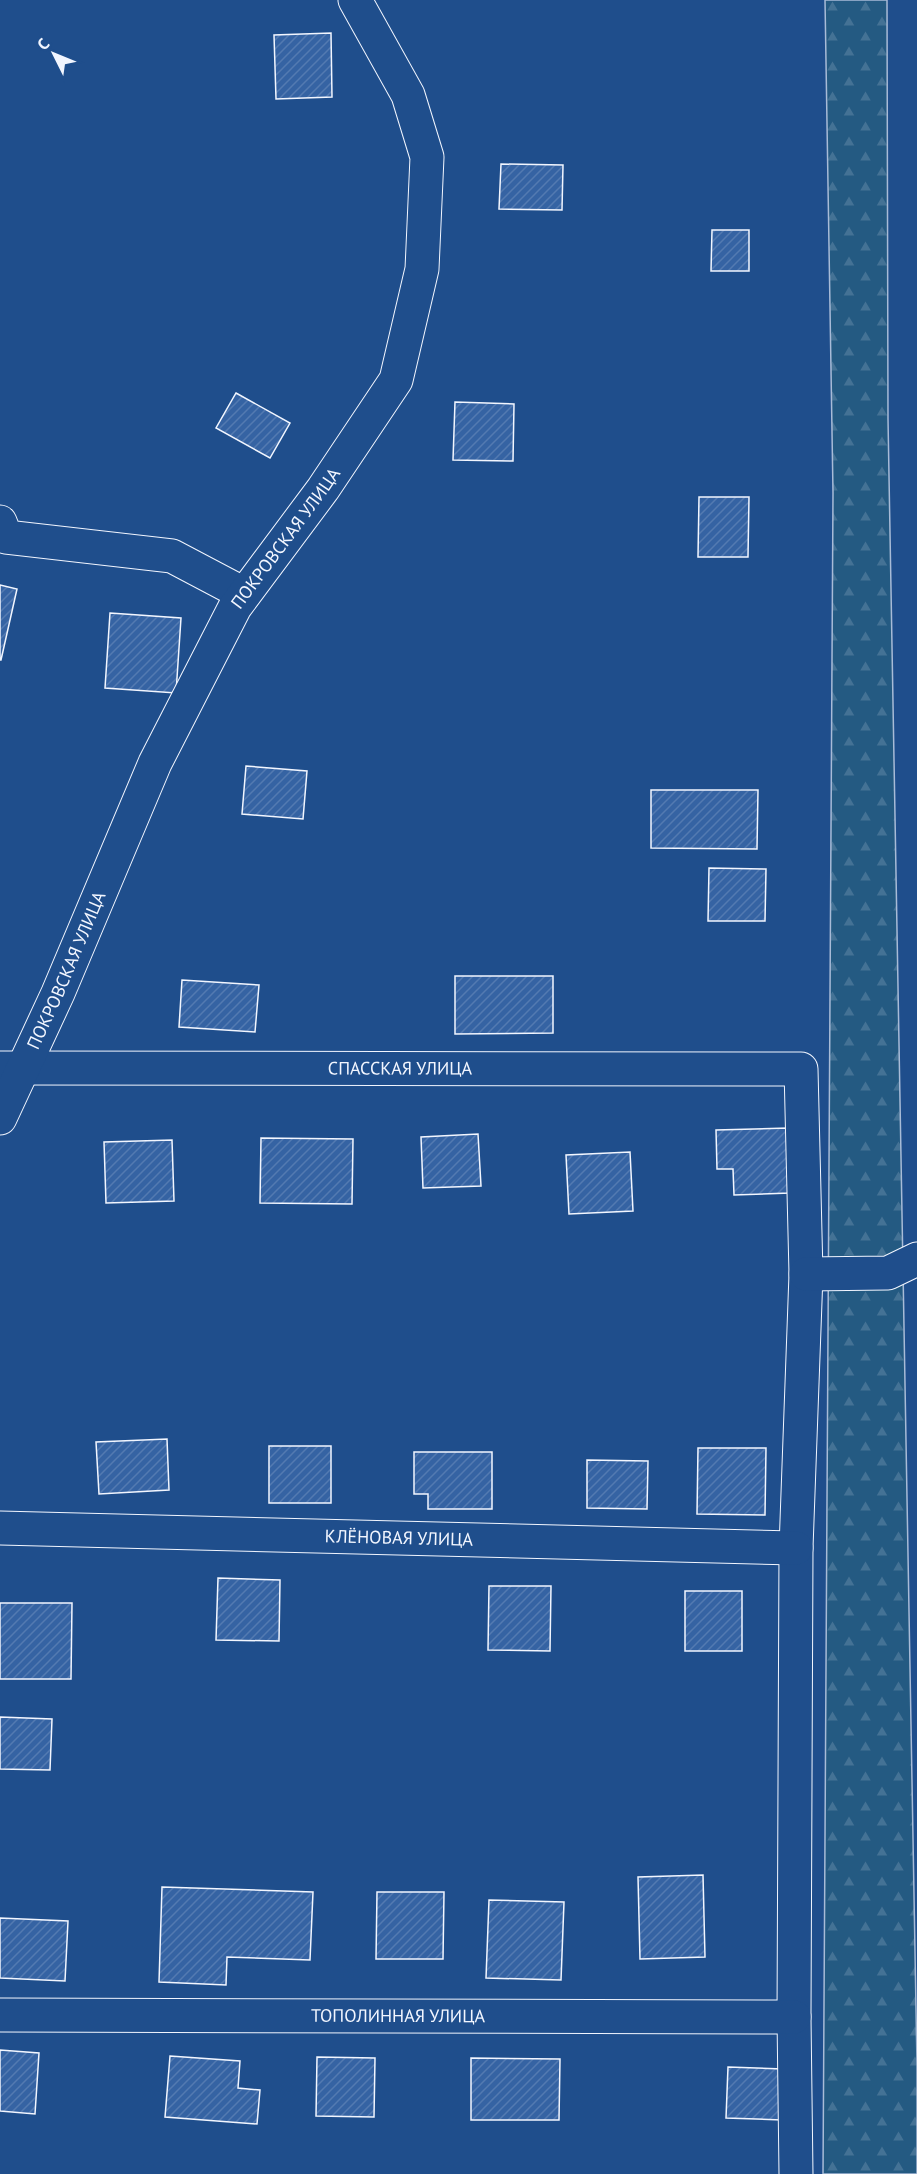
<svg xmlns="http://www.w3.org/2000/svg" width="917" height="2174" font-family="'PT Sans',sans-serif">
<defs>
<pattern id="forest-firs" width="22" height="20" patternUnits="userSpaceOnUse" patternTransform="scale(1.5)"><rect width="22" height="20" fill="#245a82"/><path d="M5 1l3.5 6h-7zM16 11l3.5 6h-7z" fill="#447295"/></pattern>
<pattern id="building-hatch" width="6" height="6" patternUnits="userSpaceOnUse" patternTransform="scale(1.5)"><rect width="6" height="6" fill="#3563a3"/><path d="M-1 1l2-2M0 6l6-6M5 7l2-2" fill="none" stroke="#537ab1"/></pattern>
</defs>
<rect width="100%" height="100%" fill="#1f4e8c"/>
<polygon fill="url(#forest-firs)" stroke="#a8bbd7" stroke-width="1.5" points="825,0 887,0 888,419 917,2065 917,2174 823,2174 833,493"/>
<g fill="url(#building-hatch)" stroke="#f2f6ff" stroke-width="1.5">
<polygon points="331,33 332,97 276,99 274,35"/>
<polygon points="501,164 563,165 562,210 499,209"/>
<polygon points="712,230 749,230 749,271 711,271"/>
<polygon points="236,393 290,423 270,458 216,428"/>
<polygon points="455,402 514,404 513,461 453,460"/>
<polygon points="699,497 749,497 748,557 698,557"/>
<polygon points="0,585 17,589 1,660 0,660"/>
<polygon points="110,613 181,618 176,693 105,688"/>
<polygon points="246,766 307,771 303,819 242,814"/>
<polygon points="651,790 758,790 757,849 651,848"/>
<polygon points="709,868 766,869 765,921 708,921"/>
<polygon points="455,976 553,976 553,1033 455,1034"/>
<polygon points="182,980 259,985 255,1032 179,1027"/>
<polygon points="788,1128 790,1193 734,1195 733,1169 717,1169 716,1130"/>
<polygon points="478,1134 481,1186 423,1188 421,1137"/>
<polygon points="261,1138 353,1139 352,1204 260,1203"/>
<polygon points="172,1140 174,1201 106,1203 104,1142"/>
<polygon points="630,1152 633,1211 569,1214 566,1155"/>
<polygon points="167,1439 169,1490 99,1494 96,1442"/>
<rect x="269" y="1446" width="62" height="57"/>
<polygon points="698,1448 766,1448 765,1515 697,1514"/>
<polygon points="414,1452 492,1452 492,1509 428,1509 428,1494 414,1494"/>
<polygon points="587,1460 648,1461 647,1509 587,1508"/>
<polygon points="218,1578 280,1580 279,1641 216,1640"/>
<polygon points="489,1586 551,1586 550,1651 488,1650"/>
<rect x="685" y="1591" width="57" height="60"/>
<polygon points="0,1603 72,1603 71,1679 0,1679"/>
<polygon points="0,1717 52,1719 50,1770 0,1769"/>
<polygon points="703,1875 705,1957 640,1959 638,1877"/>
<polygon points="162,1887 313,1892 310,1960 227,1957 226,1985 159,1982"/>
<polygon points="377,1892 444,1892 443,1959 376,1959"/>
<polygon points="489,1900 564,1902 561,1980 486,1978"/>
<polygon points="0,1918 68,1921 65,1981 0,1978"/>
<polygon points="0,2050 39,2053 35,2114 0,2111"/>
<polygon points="170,2056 240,2061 238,2088 260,2090 257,2124 165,2117"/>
<polygon points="317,2057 375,2058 374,2117 316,2116"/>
<polygon points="471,2058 560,2059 559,2120 471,2120"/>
<polygon points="728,2067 783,2069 782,2120 726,2118"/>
</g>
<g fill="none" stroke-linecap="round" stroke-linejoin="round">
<defs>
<g id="minor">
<polyline points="0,522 6,537 172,556 244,594"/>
<path id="s1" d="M0,1068L801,1069L806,1274L796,1548L794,2017L796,2174"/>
<path id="s2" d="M0,1118L58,993L155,763L235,607L323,489L396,380L422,269L427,157L408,95L355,0"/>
<polyline points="806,1274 888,1273 917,1259"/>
<path id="s3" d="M0,1528L796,1548"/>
<path id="s4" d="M0,2015L794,2017"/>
</g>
</defs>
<use href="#minor" stroke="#f2f6ff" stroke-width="35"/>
<use href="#minor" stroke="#1f4e8c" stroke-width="33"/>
</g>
<g text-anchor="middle" stroke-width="4.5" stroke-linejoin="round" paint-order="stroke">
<g font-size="18" fill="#f2f6ff" stroke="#1f4e8c">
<text dy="6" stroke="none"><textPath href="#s2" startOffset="648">ПОКРОВСКАЯ УЛИЦА</textPath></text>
<text dy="6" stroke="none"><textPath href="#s2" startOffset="162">ПОКРОВСКАЯ УЛИЦА</textPath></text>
<text dy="6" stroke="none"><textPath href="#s1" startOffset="400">СПАССКАЯ УЛИЦА</textPath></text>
<text dy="6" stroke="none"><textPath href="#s3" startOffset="399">КЛЁНОВАЯ УЛИЦА</textPath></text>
<text dy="6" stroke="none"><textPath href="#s4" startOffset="398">ТОПОЛИННАЯ УЛИЦА</textPath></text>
</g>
</g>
<g transform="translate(54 54) rotate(313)" stroke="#1f4e8c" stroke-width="4.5" paint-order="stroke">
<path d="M0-4.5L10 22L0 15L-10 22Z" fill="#f2f6ff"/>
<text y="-9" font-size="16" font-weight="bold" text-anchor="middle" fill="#f2f6ff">С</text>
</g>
</svg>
